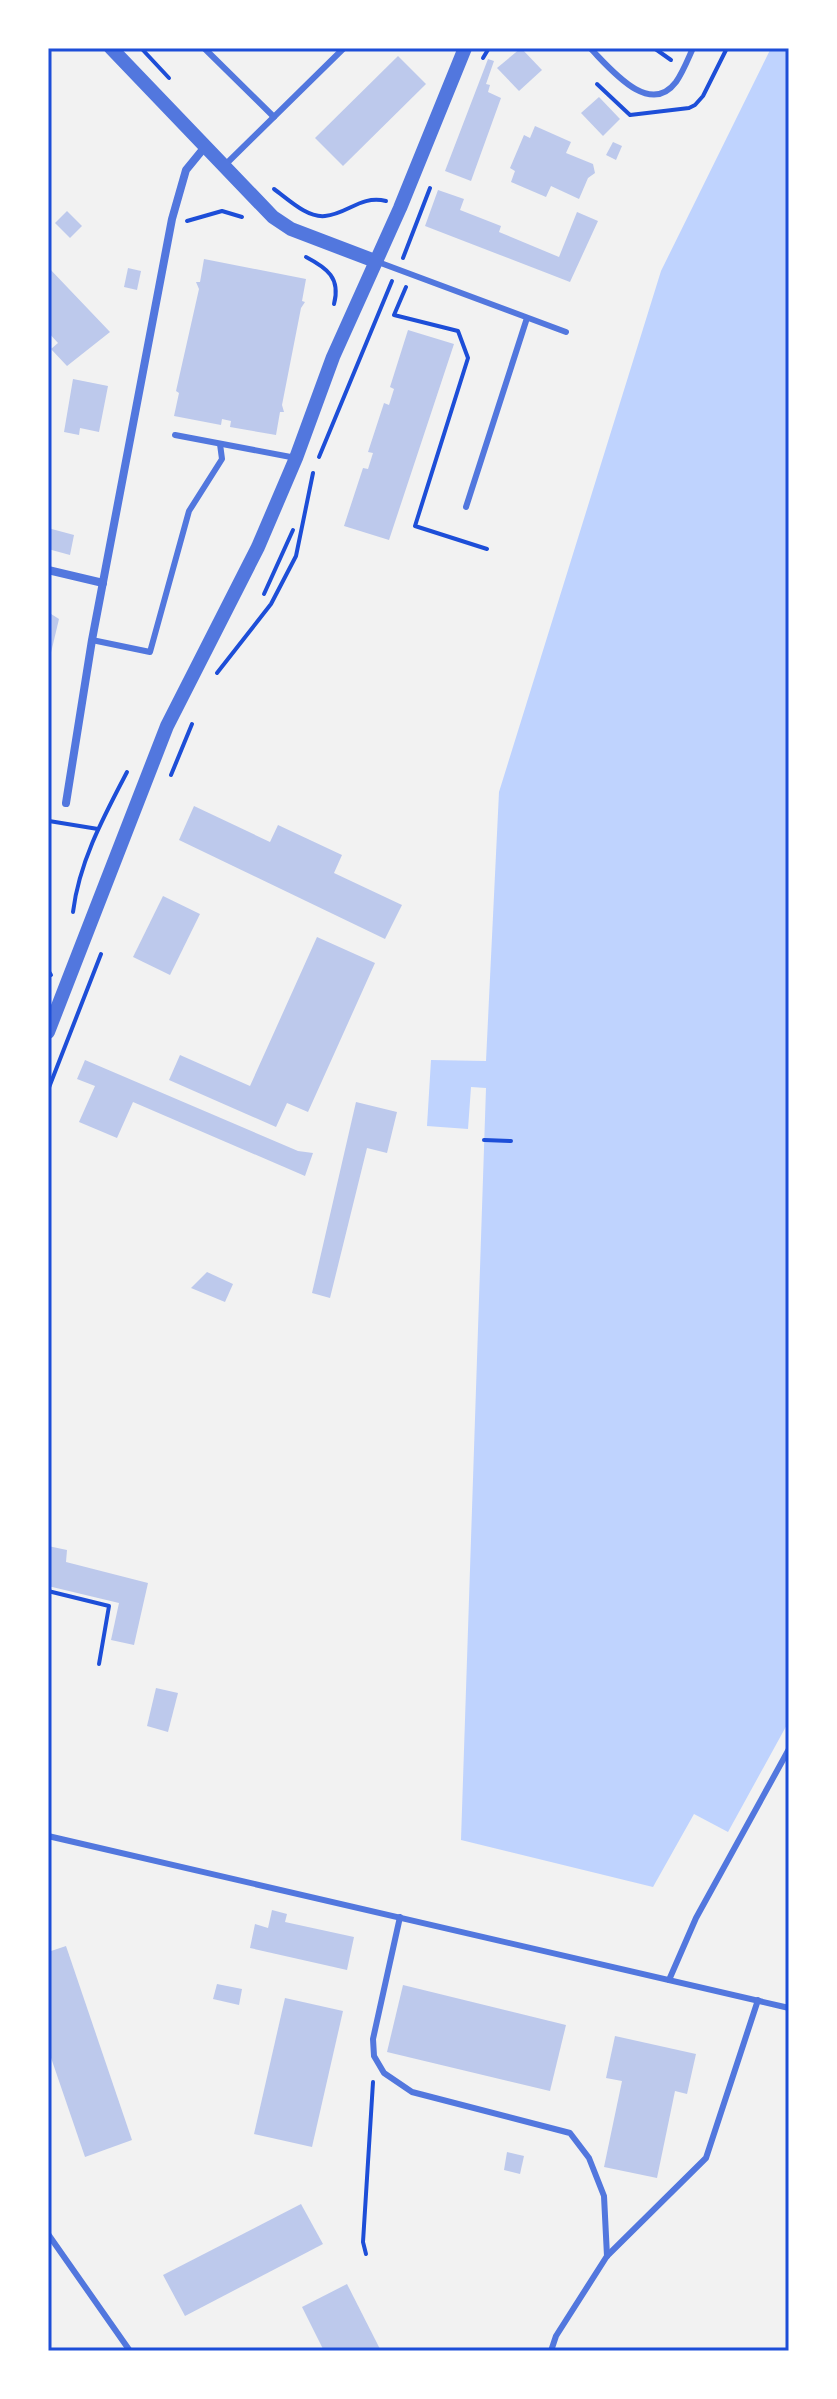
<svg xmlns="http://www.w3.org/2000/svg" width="837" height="2399" font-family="'PT Sans Narrow',sans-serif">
<rect width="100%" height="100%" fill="#f2f2f2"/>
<polygon fill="#bfd3fe" points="771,48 789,48 789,1721 728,1832 694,1814 653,1887 461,1840 486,1088 471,1087 468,1129 427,1126 431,1060 486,1061 499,792 661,271"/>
<g fill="#bdc9ec">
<polygon points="521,48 542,70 519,91 497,68"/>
<polygon points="398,56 426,84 343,166 315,138"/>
<polygon points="488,59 494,61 486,84 490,85 488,92 501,98 471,181 445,171"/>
<polygon points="599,97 620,119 603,136 581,113"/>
<polygon points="535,126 571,142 566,153 593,164 595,173 588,178 579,199 551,186 546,197 511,182 515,171 510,168 524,135 530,138"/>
<polygon points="613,142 622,146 616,160 606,155"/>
<polygon points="438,190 464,199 460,210 501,226 499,232 559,257 577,212 598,221 570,282 425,226"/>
<polygon points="67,211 82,226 70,238 55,223"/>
<polygon points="204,259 306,279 302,301 305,302 301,308 282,405 284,412 280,412 276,435 230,427 231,421 222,419 221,425 174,416 179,393 176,391 199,289 196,282 200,282"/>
<polygon points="48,267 110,332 67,366 51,349 58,343 48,332"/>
<polygon points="128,268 141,271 137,290 124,287"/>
<polygon points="408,330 454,344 389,540 344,526 363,468 368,469 373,453 368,452 384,403 389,405 394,389 390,387"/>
<polygon points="73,379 108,386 99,432 80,428 79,435 64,432"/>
<polygon points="48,528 74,535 70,555 48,549"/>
<polygon points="48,612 59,619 49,661 48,661"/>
<polygon points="194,806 270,842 278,825 342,855 334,873 402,905 385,939 179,840"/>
<polygon points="163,896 200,914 170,975 133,957"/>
<polygon points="317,937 375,963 308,1112 287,1103 276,1127 169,1080 180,1055 250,1086"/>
<polygon points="85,1060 298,1151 313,1153 305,1176 133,1102 117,1138 79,1122 95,1086 77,1079"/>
<polygon points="356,1102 397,1112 387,1153 367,1148 330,1298 312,1293"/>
<polygon points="207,1272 233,1284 225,1302 191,1288"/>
<polygon points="48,1546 67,1550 66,1562 148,1583 134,1645 111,1640 119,1603 48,1586"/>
<polygon points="156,1688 178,1693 168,1732 147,1726"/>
<polygon points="272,1910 287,1914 285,1922 354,1937 347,1970 250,1948 255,1924 268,1928"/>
<polygon points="66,1946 132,2140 85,2157 48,2049 48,1952"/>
<polygon points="217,1984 242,1989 239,2005 213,1999"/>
<polygon points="403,1985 566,2025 550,2091 387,2052"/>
<polygon points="285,1998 343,2011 312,2147 254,2134"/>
<polygon points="615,2036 696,2054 687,2094 675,2091 657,2178 604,2167 622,2081 606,2078"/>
<polygon points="507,2152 524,2156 520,2174 504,2170"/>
<polygon points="301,2204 323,2244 185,2316 163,2275"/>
<polygon points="347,2284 381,2351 324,2351 302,2307"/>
</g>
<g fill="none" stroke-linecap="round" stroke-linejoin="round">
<g stroke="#1d4ed8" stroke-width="4">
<polyline points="141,48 169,78"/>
<polyline points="654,48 671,60"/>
<polyline points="483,58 489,48"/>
<polyline points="597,84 630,115 689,108 695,105 703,96 727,48"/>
<path d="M274,189C288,199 307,218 325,216C348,214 360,195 386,201"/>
<polyline points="187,221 222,211 242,217"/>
<path d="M306,257C327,268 341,278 334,304"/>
<polyline points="403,258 430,188"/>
<polyline points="406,287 394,315 458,331 468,358 415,526 487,549"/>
<polyline points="319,457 392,281"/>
<polyline points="264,594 293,530"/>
<polyline points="217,673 271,604 296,556 313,473"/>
<polyline points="171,775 192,724"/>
<polyline points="49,805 48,970 51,975"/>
<polyline points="49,821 98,829"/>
<path d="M73,912C79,862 104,816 127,772"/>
<polyline points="48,1090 101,954"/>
<polyline points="484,1140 511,1141"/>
<polyline points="48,1591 109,1606 99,1664"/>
<polyline points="366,2254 363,2242 373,2082"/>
</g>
<g stroke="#5277de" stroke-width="6">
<polyline points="204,48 274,117"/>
<path d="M590,48C609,67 649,118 676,82C683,72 688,59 693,48"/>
<polyline points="225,165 344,48"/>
<polyline points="378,262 566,332"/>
<polyline points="175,435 296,458"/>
<polyline points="466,507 527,318"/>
<polyline points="92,640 150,652 189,511 222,459 220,444"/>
<polyline points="48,1836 789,2008"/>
<polyline points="400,1917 373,2039 374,2056 384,2073 412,2092 570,2133 589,2158 604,2196 607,2256"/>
<polyline points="669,1980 696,1918 789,1749"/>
<polyline points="48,2234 130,2351"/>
<polyline points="551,2351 556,2336 607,2256 706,2158 758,2000"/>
</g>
<g stroke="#5277de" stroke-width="8">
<polyline points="48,570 103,583"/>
<polyline points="66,803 92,640 172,219 186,170 204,148"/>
</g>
<g stroke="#5277de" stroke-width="14">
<polyline points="111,48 273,217 291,229 375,261"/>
<polyline points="48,1032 167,726 258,547 296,458 333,357 400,208 465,48"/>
</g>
</g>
<rect width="837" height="2399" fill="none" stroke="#ffffff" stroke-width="100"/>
<rect x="50" y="50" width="737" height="2299" fill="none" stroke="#1d4ed8" stroke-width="3"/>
</svg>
